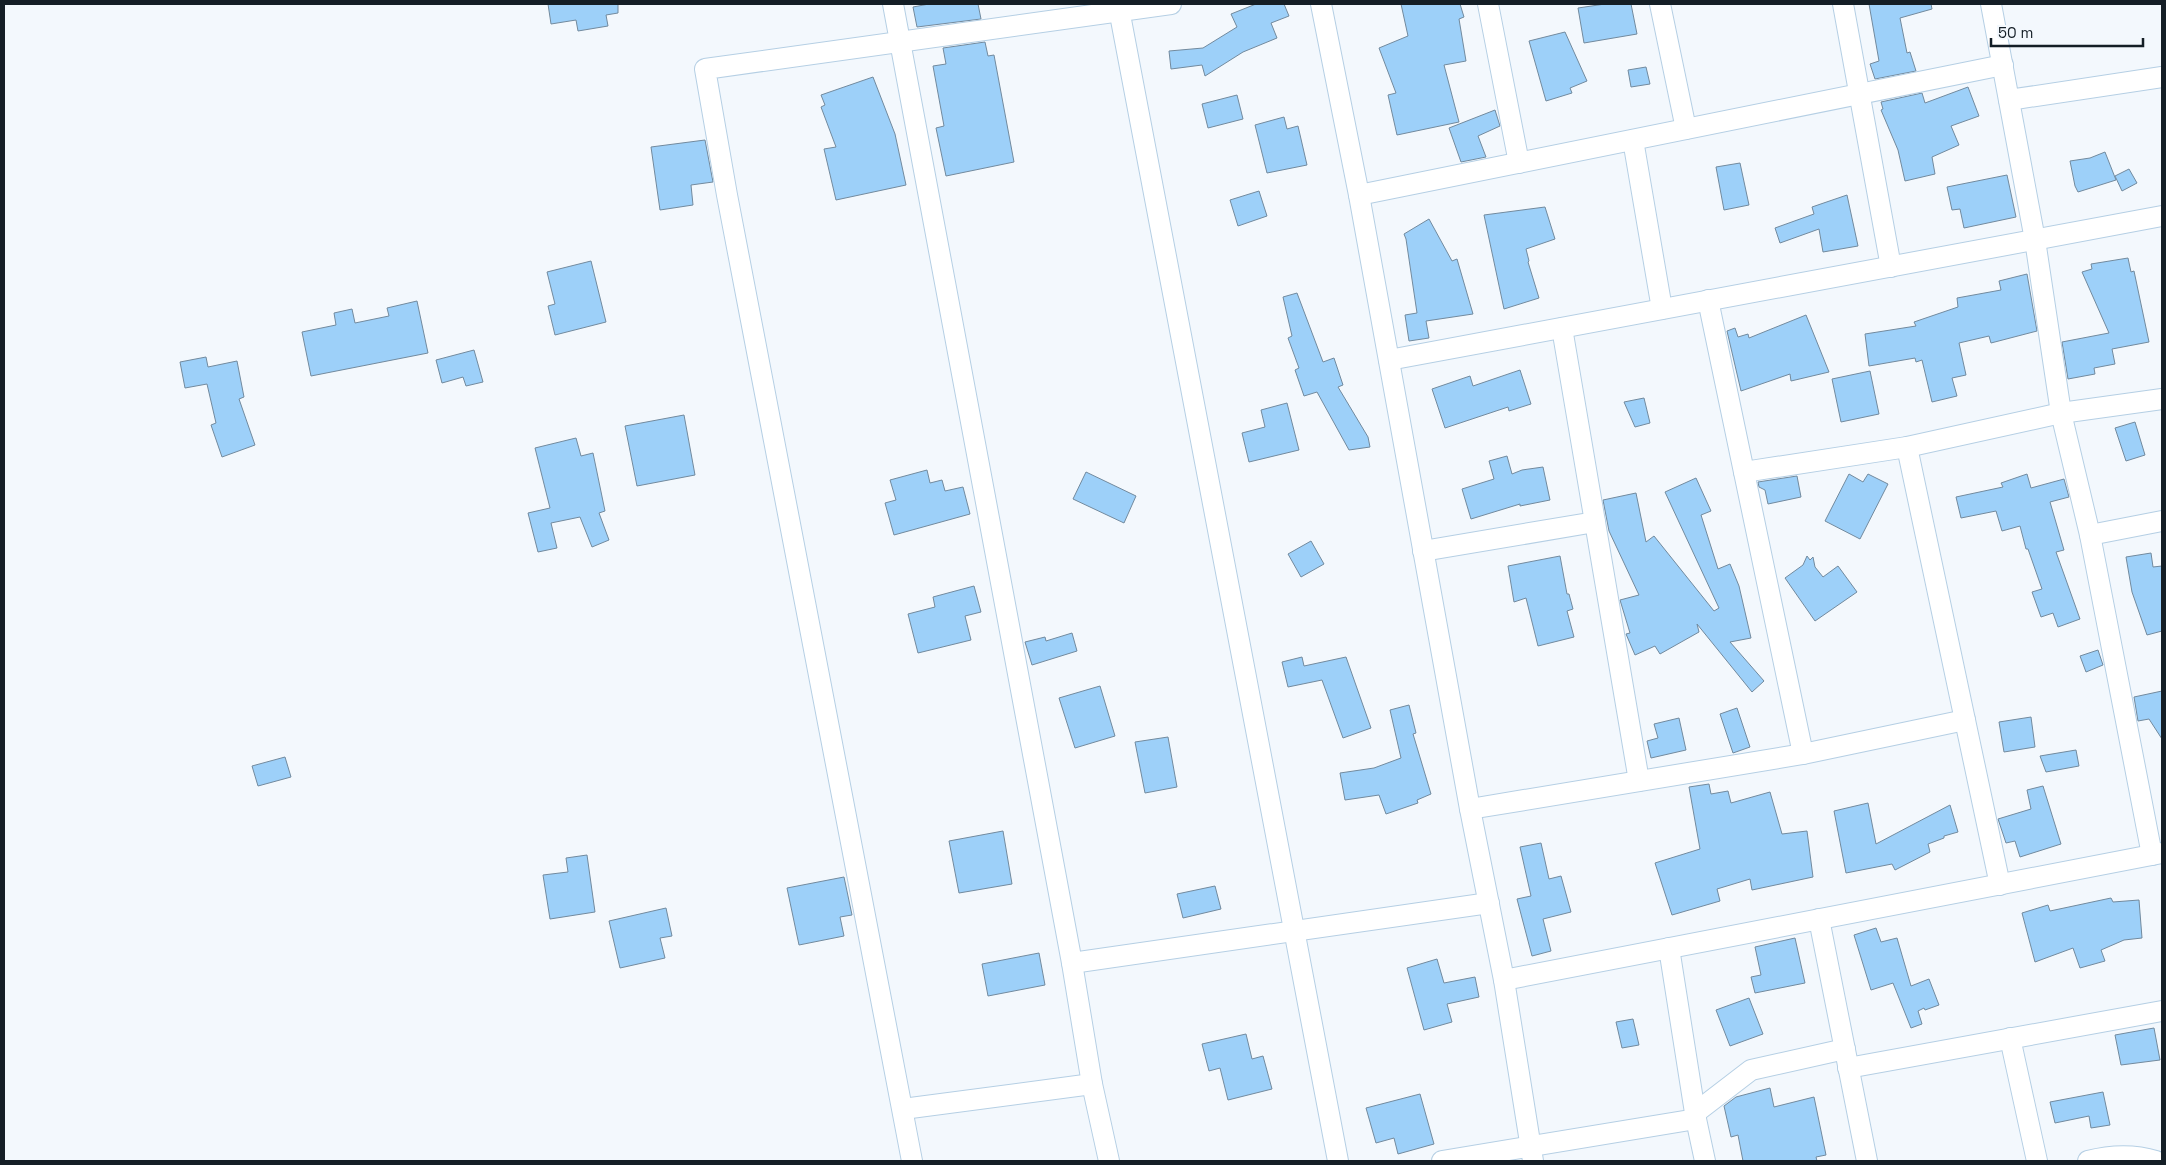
<svg xmlns="http://www.w3.org/2000/svg" width="2166" height="1165" font-family="'Space Grotesk',sans-serif">
<rect width="100%" height="100%" fill="#f3f8fd"/>
<g fill="#9dd0f9" stroke="#728a9e">
<polygon points="548,4 618,4 618,13 606,15 608,26 578,31 576,20 551,24"/>
<polygon points="929,4 978,4 981,19 917,27 913,7"/>
<polygon points="1256,4 1284,4 1289,16 1271,23 1277,38 1243,52 1205,76 1202,65 1171,69 1169,51 1203,48 1237,27 1231,14"/>
<polygon points="1401,4 1460,4 1464,17 1459,19 1466,61 1444,65 1459,122 1397,135 1388,95 1396,93 1379,48 1408,36"/>
<polygon points="1605,4 1631,4 1637,34 1584,43 1578,8"/>
<polygon points="1869,4 1931,4 1932,9 1900,18 1907,53 1910,52 1916,71 1875,79 1870,64 1879,61"/>
<polygon points="1565,32 1587,81 1570,88 1572,93 1546,101 1529,41"/>
<polygon points="985,42 988,56 994,55 1014,162 946,176 936,128 944,126 933,66 946,64 943,48"/>
<polygon points="1646,67 1650,84 1631,87 1628,70"/>
<polygon points="873,77 895,134 906,185 836,200 824,149 836,147 821,107 825,105 821,95"/>
<polygon points="1968,87 1979,116 1951,126 1959,145 1932,157 1935,174 1905,181 1898,150 1881,110 1883,109 1881,102 1922,93 1925,103"/>
<polygon points="1237,95 1243,119 1208,128 1202,104"/>
<polygon points="1495,110 1500,126 1478,136 1486,157 1461,162 1449,128"/>
<polygon points="1284,117 1287,129 1298,126 1307,165 1267,173 1255,125"/>
<polygon points="705,140 713,182 691,185 693,205 660,210 651,147"/>
<polygon points="2105,152 2116,180 2078,192 2075,186 2070,161 2090,158"/>
<polygon points="1740,163 1749,205 1724,210 1716,167"/>
<polygon points="2129,169 2137,183 2122,191 2115,176"/>
<polygon points="2007,175 2016,217 1964,228 1960,209 1952,210 1947,187"/>
<polygon points="1259,191 1267,216 1238,226 1230,200"/>
<polygon points="1847,195 1858,246 1823,252 1819,229 1780,243 1775,228 1814,214 1812,207"/>
<polygon points="1545,207 1555,239 1526,249 1529,261 1528,262 1539,298 1504,309 1484,215"/>
<polygon points="1429,219 1452,261 1457,259 1473,314 1426,321 1429,338 1409,341 1405,315 1417,313 1406,239 1404,234"/>
<polygon points="2128,258 2131,272 2134,271 2149,342 2112,349 2115,364 2094,368 2095,374 2068,379 2062,342 2109,333 2082,272 2092,269 2091,264"/>
<polygon points="591,261 606,322 555,335 548,306 555,304 547,272"/>
<polygon points="2027,274 2037,331 1991,343 1989,336 1959,343 1966,375 1952,378 1957,396 1932,402 1922,360 1916,362 1915,358 1869,366 1865,334 1916,326 1914,322 1958,307 1957,298 2001,290 1999,281"/>
<polygon points="1297,293 1323,362 1334,358 1343,385 1338,387 1368,437 1370,447 1349,450 1317,392 1304,396 1295,370 1299,368 1288,338 1292,336 1283,297"/>
<polygon points="417,301 428,353 311,376 302,332 336,325 334,313 352,309 355,323 389,316 387,308"/>
<polygon points="1806,315 1829,372 1791,381 1790,374 1741,391 1727,331 1735,328 1738,337 1748,334 1749,338"/>
<polygon points="474,350 483,382 466,386 463,377 442,383 436,360"/>
<polygon points="206,357 208,367 237,361 244,397 239,399 255,445 222,457 211,425 216,423 207,384 185,388 180,362"/>
<polygon points="1520,370 1531,404 1509,411 1508,407 1445,428 1432,389 1470,376 1473,386"/>
<polygon points="1870,371 1879,414 1841,422 1832,379"/>
<polygon points="1644,398 1650,423 1635,427 1624,402"/>
<polygon points="1287,403 1299,450 1249,462 1242,433 1265,427 1261,410"/>
<polygon points="684,415 695,475 637,486 625,426"/>
<polygon points="2135,422 2145,455 2126,461 2115,428"/>
<polygon points="576,438 581,456 593,453 605,511 599,513 609,540 592,547 580,517 551,523 557,548 538,552 528,513 550,508 535,448"/>
<polygon points="1507,456 1512,474 1522,470 1543,467 1550,500 1520,506 1520,504 1471,519 1462,489 1494,479 1489,461"/>
<polygon points="927,470 930,483 942,480 945,491 963,487 970,514 894,535 885,503 896,500 890,480"/>
<polygon points="1086,472 1136,496 1124,523 1073,499"/>
<polygon points="1849,474 1863,482 1868,474 1888,484 1860,539 1825,521"/>
<polygon points="2027,474 2031,488 2064,479 2069,497 2050,502 2064,550 2056,552 2080,619 2058,627 2053,613 2041,617 2032,592 2042,589 2028,549 2026,549 2020,526 2002,531 1996,511 1961,518 1956,497 2003,487 2001,483"/>
<polygon points="1797,476 1801,497 1768,504 1765,490 1759,487 1758,482"/>
<polygon points="1696,478 1711,511 1701,515 1718,569 1730,564 1739,586 1751,638 1730,642 1764,681 1752,692 1697,624 1699,632 1660,654 1655,646 1635,655 1626,634 1630,633 1620,600 1639,595 1609,531 1603,500 1636,493 1646,542 1654,536 1714,611 1719,608 1665,492"/>
<polygon points="1311,541 1324,564 1301,577 1288,554"/>
<polygon points="2151,553 2153,567 2162,566 2162,631 2147,635 2132,592 2126,557"/>
<polygon points="1560,556 1567,594 1569,594 1573,609 1567,611 1574,637 1538,646 1526,598 1514,602 1508,566"/>
<polygon points="1807,556 1810,560 1813,557 1815,567 1823,577 1838,566 1857,592 1815,621 1785,578 1803,565"/>
<polygon points="974,586 981,612 965,616 971,640 918,653 908,614 935,607 933,597"/>
<polygon points="1072,633 1077,651 1032,665 1025,642 1045,637 1046,641"/>
<polygon points="2098,650 2103,665 2086,672 2080,656"/>
<polygon points="1302,657 1304,666 1346,657 1371,728 1343,738 1322,680 1288,687 1282,662"/>
<polygon points="1100,686 1115,736 1075,748 1059,698"/>
<polygon points="2162,691 2162,739 2149,719 2138,721 2134,697"/>
<polygon points="1409,705 1416,733 1413,734 1431,794 1417,800 1418,803 1386,814 1379,795 1345,800 1340,773 1374,768 1401,758 1390,710"/>
<polygon points="1737,708 1750,747 1733,753 1720,714"/>
<polygon points="2031,717 2035,747 2004,752 1999,722"/>
<polygon points="1679,718 1686,750 1651,758 1647,741 1658,738 1654,724"/>
<polygon points="1168,737 1177,787 1145,793 1135,742"/>
<polygon points="2076,750 2079,766 2046,772 2040,756"/>
<polygon points="285,757 291,777 258,786 252,766"/>
<polygon points="1709,784 1711,794 1728,791 1731,803 1770,792 1782,834 1807,831 1813,877 1752,890 1750,879 1717,889 1720,901 1672,915 1655,863 1700,849 1689,787"/>
<polygon points="2043,786 2061,844 2020,857 2015,841 2006,843 1998,819 2031,809 2027,790"/>
<polygon points="1868,803 1876,844 1950,805 1958,832 1944,836 1944,838 1928,844 1930,852 1895,870 1892,864 1846,873 1834,811"/>
<polygon points="1003,831 1012,884 959,893 949,841"/>
<polygon points="1541,843 1549,879 1561,876 1571,912 1543,919 1551,951 1532,956 1517,899 1531,896 1520,847"/>
<polygon points="587,855 595,912 550,919 543,875 568,872 566,858"/>
<polygon points="844,877 852,915 840,917 844,936 799,945 787,888"/>
<polygon points="1215,886 1221,909 1183,918 1177,894"/>
<polygon points="2111,898 2113,902 2139,900 2142,938 2124,940 2101,950 2105,961 2080,968 2073,948 2035,962 2022,913 2048,905 2050,911"/>
<polygon points="666,908 672,936 660,938 665,958 620,968 609,921"/>
<polygon points="1876,928 1881,942 1897,938 1911,986 1929,979 1939,1005 1925,1010 1924,1008 1918,1011 1922,1024 1911,1028 1893,983 1871,990 1854,935"/>
<polygon points="1795,938 1805,983 1755,993 1751,977 1761,975 1755,947"/>
<polygon points="1039,953 1045,985 988,996 982,964"/>
<polygon points="1437,959 1444,983 1475,977 1479,997 1447,1004 1452,1022 1424,1030 1407,968"/>
<polygon points="1749,998 1763,1034 1730,1046 1716,1010"/>
<polygon points="1633,1019 1639,1045 1622,1048 1616,1022"/>
<polygon points="2154,1028 2160,1060 2121,1065 2115,1035"/>
<polygon points="1246,1034 1252,1059 1263,1056 1272,1089 1228,1100 1220,1068 1209,1071 1202,1044"/>
<polygon points="1770,1088 1774,1107 1814,1097 1826,1155 1816,1157 1817,1161 1743,1161 1738,1135 1731,1137 1724,1106 1736,1097"/>
<polygon points="2103,1092 2110,1125 2091,1128 2089,1116 2055,1123 2050,1102"/>
<polygon points="1420,1094 1434,1144 1398,1154 1394,1138 1376,1143 1366,1108"/>
</g>
<g fill="none" stroke-linecap="round" stroke-linejoin="round">
<defs>
<g id="minor">
<polyline points="893,4 1072,963 1092,1084 1109,1161"/>
<polyline points="1118,4 1338,1161"/>
<polyline points="1321,4 1359,195 1470,809 1504,980 1533,1161"/>
<polyline points="1488,4 1519,163"/>
<polyline points="1660,4 1686,129"/>
<polyline points="1843,4 1891,267"/>
<polyline points="1991,4 2035,240 2061,413 2090,535 2152,855"/>
<polyline points="2009,100 2162,77"/>
<polyline points="1633,140 1662,309"/>
<polyline points="1359,195 2003,65"/>
<polyline points="1708,300 1803,754"/>
<polyline points="1562,328 1639,781"/>
<polyline points="1389,360 2162,216"/>
<polyline points="1907,447 2000,885"/>
<polyline points="1744,472 1907,447 2061,413 2162,399"/>
<polyline points="2090,535 2162,521"/>
<polyline points="1423,551 1595,522"/>
<polyline points="1470,809 1803,754 1965,720"/>
<polyline points="1819,919 1867,1161"/>
<polyline points="1669,948 1696,1119 1705,1161"/>
<polyline points="1072,963 1489,903"/>
<polyline points="1504,980 2162,853"/>
<polyline points="2010,1038 2037,1161"/>
<polyline points="1848,1068 2162,1011"/>
<polyline points="903,1109 1092,1084"/>
<polyline points="1695,1113 1751,1070 1845,1049"/>
<polyline points="912,1161 727,195 705,69 1171,4"/>
<polyline points="1442,1161 1696,1119"/>
<path d="M2088,1161C2111,1155 2133,1154 2156,1161"/>
</g>
</defs>
<use href="#minor" stroke="#b5cfe4" stroke-width="22"/>
<use href="#minor" stroke="#fff" stroke-width="20"/>
</g>
<rect width="2166" height="1165" fill="none" stroke="#141e26" stroke-width="10"/>
<path d="M1991 38v8h152v-8" fill="none" stroke="#141e26" stroke-width="2.5"/>
<text x="1998" y="38" font-size="15" fill="#141e26" stroke="#f3f8fd" stroke-width="4" paint-order="stroke">50 m</text>
</svg>
